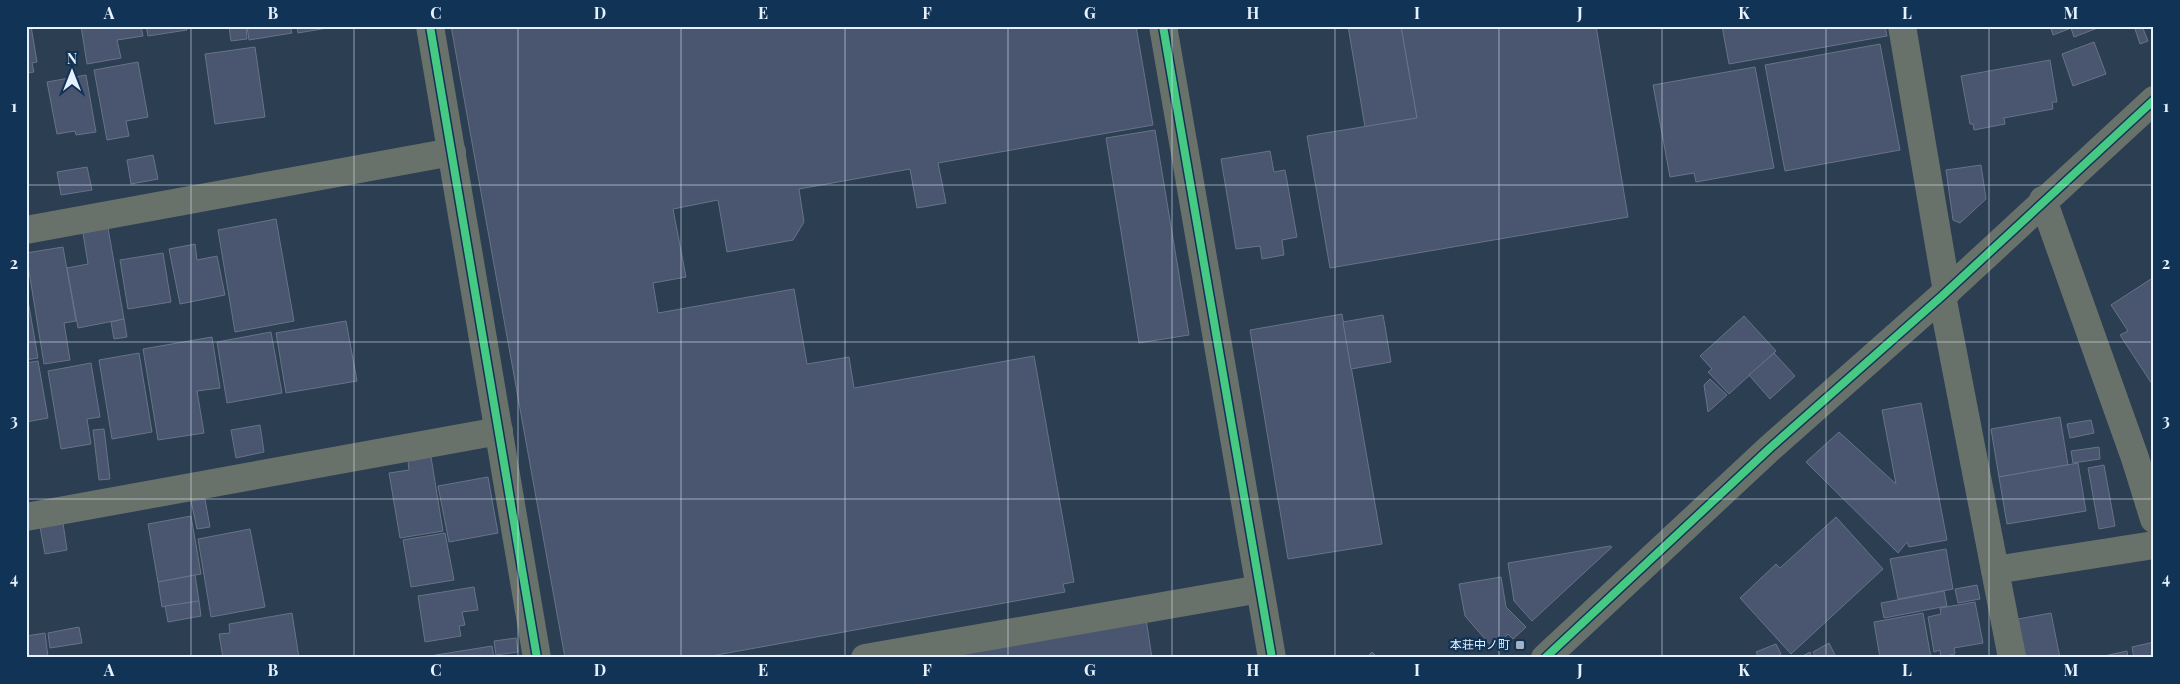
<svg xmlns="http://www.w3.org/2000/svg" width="2180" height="684" font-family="'Playfair Display','Noto Sans JP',serif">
<rect width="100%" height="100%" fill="#2b3e52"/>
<g fill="#4a5670" stroke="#687386">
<polygon points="26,26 31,26 37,62 32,63 34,72 26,73"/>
<polygon points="81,26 141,26 143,36 117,40 121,58 87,64"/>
<polygon points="146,26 186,26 187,30 148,36"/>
<polygon points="229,26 246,26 247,39 231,41"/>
<polygon points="247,26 290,26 292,33 249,40"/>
<polygon points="297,26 339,26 298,33"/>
<polygon points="451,26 1136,26 1153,125 938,163 946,203 917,208 910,169 799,189 804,222 793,240 727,252 718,200 673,209 686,277 653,283 658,313 794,289 807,364 849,357 854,388 1034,356 1074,582 1063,584 1065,592 700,658 565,658"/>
<polygon points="1348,26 1401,26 1417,118 1365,127"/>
<polygon points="1401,26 1596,26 1628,217 1330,268 1307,136 1417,118"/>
<polygon points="1722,26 1885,26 1887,36 1729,64"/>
<polygon points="2050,26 2103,26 2074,37 2071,28 2053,35"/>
<polygon points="2134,26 2142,26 2148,41 2140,44"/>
<polygon points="2094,42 2106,74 2073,86 2062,54"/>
<polygon points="1880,44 1900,150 1785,171 1765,65"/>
<polygon points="255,47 265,117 215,124 205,54"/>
<polygon points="2050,60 2057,102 2052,102 2053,109 2004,118 2005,124 1974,130 1973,124 1970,124 1961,76"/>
<polygon points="138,62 148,117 126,121 129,136 107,140 94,70"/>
<polygon points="1755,67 1774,168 1696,182 1694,173 1670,177 1653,85"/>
<polygon points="86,75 96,132 76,135 75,131 57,134 47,82"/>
<polygon points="1155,130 1189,335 1139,343 1106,138"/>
<polygon points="1270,151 1274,172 1285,170 1297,237 1282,240 1284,255 1262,259 1260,246 1236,249 1221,159"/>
<polygon points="153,155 158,179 131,184 127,160"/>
<polygon points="1981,165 1986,199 1960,223 1953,220 1946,170"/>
<polygon points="87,167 92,190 61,195 57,172"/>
<polygon points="276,219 294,321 235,332 218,230"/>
<polygon points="108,228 124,319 78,328 67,268 88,264 83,233"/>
<polygon points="195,244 197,260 217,256 225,295 180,304 169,249"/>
<polygon points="63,247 76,321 64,323 70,360 44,364 26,253"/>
<polygon points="163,253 171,302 128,309 120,260"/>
<polygon points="2154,277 2154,387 2120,335 2128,331 2111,305"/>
<polygon points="26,289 38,358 26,360"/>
<polygon points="1342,314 1382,544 1288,559 1250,330"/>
<polygon points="1383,315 1391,362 1351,369 1343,322"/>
<polygon points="1744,316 1776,351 1729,394 1708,372 1712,369 1700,356"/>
<polygon points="124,319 127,337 114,339 111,322"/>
<polygon points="346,321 357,381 286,393 276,333"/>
<polygon points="271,332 282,393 227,403 217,342"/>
<polygon points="212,337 220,388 197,391 204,433 158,440 143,349"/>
<polygon points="139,353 152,432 112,439 99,360"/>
<polygon points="1774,353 1795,376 1770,399 1749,375"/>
<polygon points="38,361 48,418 26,422 26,363"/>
<polygon points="91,363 100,417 87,419 91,444 61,449 48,371"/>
<polygon points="1710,379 1727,395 1708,412 1704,385"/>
<polygon points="1921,403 1947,540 1909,547 1907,542 1898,553 1806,462 1839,432 1896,484 1882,410"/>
<polygon points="2060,417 2068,465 1999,477 1991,429"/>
<polygon points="2091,420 2094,433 2070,438 2067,424"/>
<polygon points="260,425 264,452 236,458 231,430"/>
<polygon points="104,429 110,479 99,480 93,430"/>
<polygon points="2099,447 2100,459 2073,463 2071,451"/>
<polygon points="431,457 443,531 400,538 389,473 409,470 408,461"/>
<polygon points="2078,463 2086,511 2007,524 1999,477"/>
<polygon points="2104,465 2115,526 2099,529 2088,468"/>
<polygon points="488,477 498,533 449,542 438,486"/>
<polygon points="205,499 210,527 197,529 191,501"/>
<polygon points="191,516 201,574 158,582 148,524"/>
<polygon points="1836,517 1883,569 1791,654 1740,598 1776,564 1780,568"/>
<polygon points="63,523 67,550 45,554 40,527"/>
<polygon points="250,529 265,607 211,617 198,539"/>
<polygon points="445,533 454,580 411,587 403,540"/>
<polygon points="1610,546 1612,547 1532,621 1514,601 1508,563"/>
<polygon points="1946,549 1953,589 1898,599 1890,559"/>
<polygon points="195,575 199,601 162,607 158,582"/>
<polygon points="1501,577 1506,607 1526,627 1513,639 1508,634 1493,648 1465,616 1459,584"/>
<polygon points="1977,585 1980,599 1958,603 1955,589"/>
<polygon points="474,587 478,610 462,612 465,625 459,626 461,636 425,642 418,596"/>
<polygon points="1944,591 1947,606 1884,618 1881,603"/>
<polygon points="199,601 201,616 168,622 165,606"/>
<polygon points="1975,602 1983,643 1954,648 1955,654 1941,657 1940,650 1934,652 1928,617 1941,614 1940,608"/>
<polygon points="292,613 299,658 223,658 219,634 230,633 229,624"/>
<polygon points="1923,613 1931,658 1880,658 1874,622"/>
<polygon points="2051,613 2060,658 2026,658 2018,619"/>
<polygon points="1146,619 1152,658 922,658"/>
<polygon points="79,627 82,643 50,648 48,633"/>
<polygon points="45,633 48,657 26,658 26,636"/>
<polygon points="516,638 518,652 496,655 494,641"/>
<polygon points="2154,642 2154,658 2134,658 2132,647"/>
<polygon points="1829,643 1835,655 1831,658 1816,658 1813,652"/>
<polygon points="1776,644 1781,654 1773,658 1759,658 1756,652"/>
<polygon points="492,646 494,658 430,658 430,656"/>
<polygon points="2127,651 2128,658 2095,658"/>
<polygon points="1372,652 1378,658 1366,658"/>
<polygon points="1810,652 1812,658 1799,658"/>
</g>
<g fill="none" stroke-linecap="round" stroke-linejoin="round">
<g stroke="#69716b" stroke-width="28">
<polyline points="430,26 537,658"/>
<polyline points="1163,26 1272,658"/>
<polyline points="1902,26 1947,292"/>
<polyline points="2043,200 2135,458 2154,519"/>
<polyline points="26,230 452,152"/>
<polyline points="1942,296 2012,658"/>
<polyline points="26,517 499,431"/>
<polyline points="1995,570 2154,545"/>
<polyline points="865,658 1260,589"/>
<polyline points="1545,658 1770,448 1942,296 2154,100"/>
</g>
<defs>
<g id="cycleway">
<polyline points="430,26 537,658"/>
<polyline points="1163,26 1272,658"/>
<polyline points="1545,658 1770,448 1942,296 2154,100"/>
</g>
</defs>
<use href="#cycleway" stroke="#113356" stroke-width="11"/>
<use href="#cycleway" stroke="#46c982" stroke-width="8"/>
</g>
<path fill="none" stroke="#e6f1ff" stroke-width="1" stroke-opacity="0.55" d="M191,26V658M354,26V658M518,26V658M681,26V658M845,26V658M1008,26V658M1172,26V658M1335,26V658M1499,26V658M1662,26V658M1826,26V658M1989,26V658M26,185H2154M26,342H2154M26,499H2154"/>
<rect fill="#a5b2c2" stroke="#113356" stroke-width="2" x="1515" y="640" width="10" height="10" rx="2.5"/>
<g text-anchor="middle" stroke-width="4.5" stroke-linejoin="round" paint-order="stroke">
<g font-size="12" fill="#e6f1ff" stroke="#113356" text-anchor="end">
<text x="1510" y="649">本荘中ノ町</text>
</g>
</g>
<rect width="2180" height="684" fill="none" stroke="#113356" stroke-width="55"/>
<g transform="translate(72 72)" stroke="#113356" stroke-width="4" paint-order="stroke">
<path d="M0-4L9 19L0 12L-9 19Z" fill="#e6f1ff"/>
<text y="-8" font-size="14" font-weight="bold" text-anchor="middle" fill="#e6f1ff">N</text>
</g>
<rect x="28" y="28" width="2124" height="628" fill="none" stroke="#e6f1ff" stroke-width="2"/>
<g font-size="16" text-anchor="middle" font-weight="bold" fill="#e6f1ff">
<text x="109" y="19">A</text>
<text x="273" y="19">B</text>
<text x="436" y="19">C</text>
<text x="600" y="19">D</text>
<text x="763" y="19">E</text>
<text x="927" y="19">F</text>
<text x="1090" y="19">G</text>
<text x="1253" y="19">H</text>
<text x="1417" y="19">I</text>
<text x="1580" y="19">J</text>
<text x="1744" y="19">K</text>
<text x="1907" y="19">L</text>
<text x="2071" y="19">M</text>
<text x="14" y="112">1</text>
<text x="2166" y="112">1</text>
<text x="14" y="269">2</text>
<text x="2166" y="269">2</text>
<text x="14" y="426">3</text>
<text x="2166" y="426">3</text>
<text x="14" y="584">4</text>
<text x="2166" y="584">4</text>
<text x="109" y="676">A</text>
<text x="273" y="676">B</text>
<text x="436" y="676">C</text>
<text x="600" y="676">D</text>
<text x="763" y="676">E</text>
<text x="927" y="676">F</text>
<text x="1090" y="676">G</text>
<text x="1253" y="676">H</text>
<text x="1417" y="676">I</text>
<text x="1580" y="676">J</text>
<text x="1744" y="676">K</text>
<text x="1907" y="676">L</text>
<text x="2071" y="676">M</text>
</g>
</svg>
